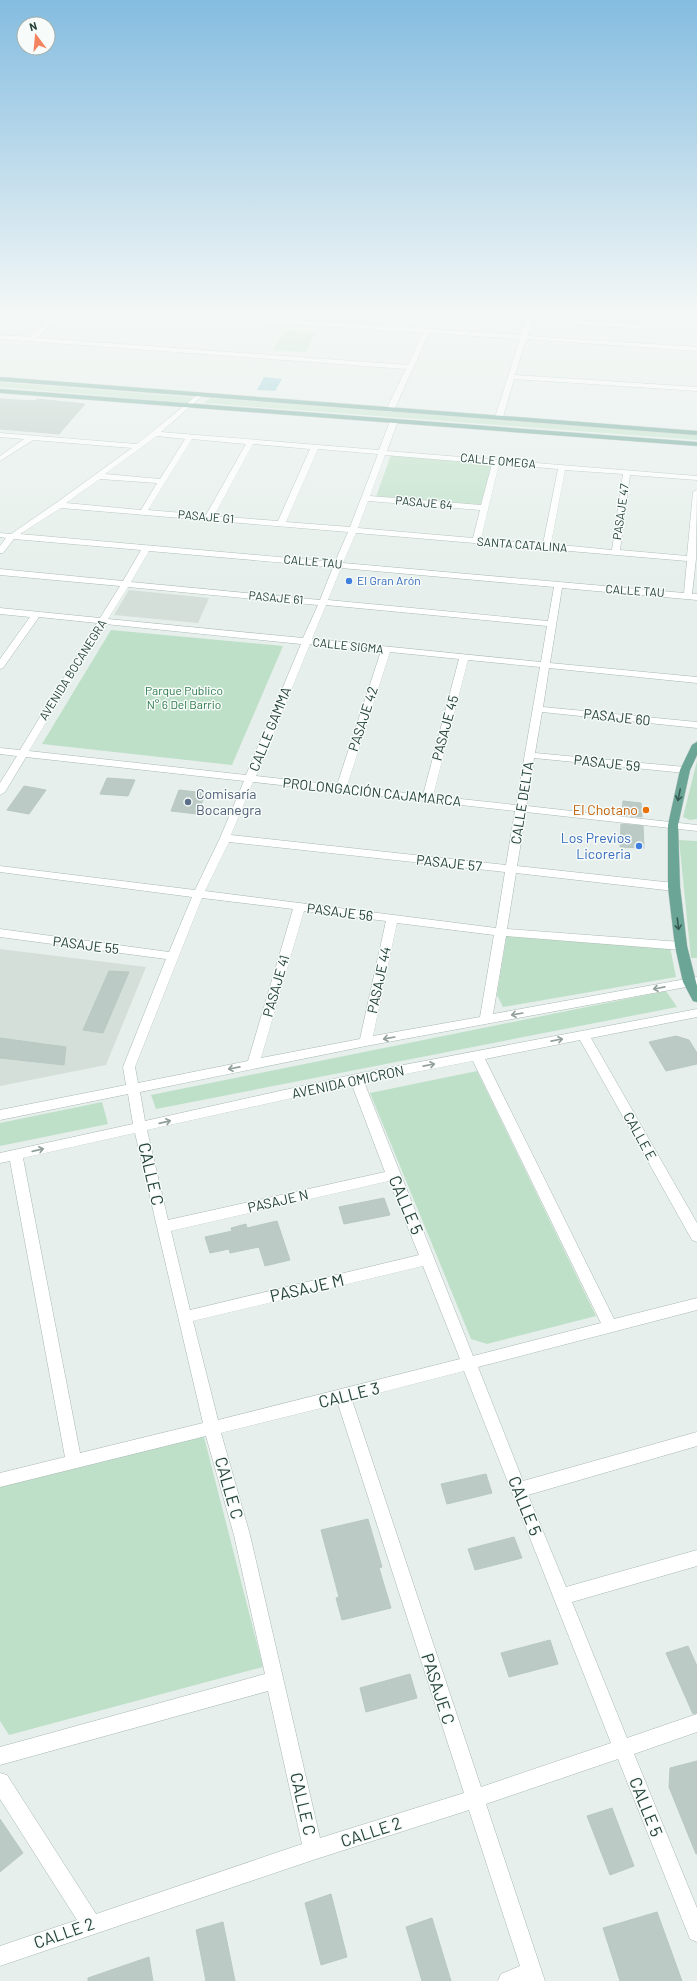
<svg xmlns="http://www.w3.org/2000/svg" width="697" height="1981" font-family="Barlow,sans-serif">
<rect width="100%" height="100%" fill="#e6efeb"/>
<g fill="#d4dfda">
<polygon points="129,590 209,598 198,623 114,615"/>
<polygon points="0,949 146,967 106,1065 0,1086"/>
</g>
<g fill="#bfe0c8">
<polygon points="285,330 316,332 306,352 273,350"/>
<polygon points="0,382 192,397 189,403 0,387"/>
<polygon points="210,398 697,435 697,440 204,403"/>
<polygon points="391,455 493,463 483,507 376,497"/>
<polygon points="111,630 283,646 232,765 42,744"/>
<polygon points="697,761 697,819 690,820 683,817"/>
<polygon points="679,840 697,841 697,958 691,958"/>
<polygon points="507,933 670,947 676,977 503,1007 497,995"/>
<polygon points="666,991 677,1007 156,1109 151,1095"/>
<polygon points="477,1071 596,1316 487,1344 471,1339 370,1093"/>
<polygon points="102,1102 108,1124 0,1146 0,1123"/>
<polygon points="203,1433 263,1667 9,1735 0,1721 0,1485"/>
</g>
<polygon fill="#8ec9d4" points="264,377 282,379 275,391 257,390"/>
<g fill="#bbcac4" stroke="#b8c9c2">
<polygon points="0,399 35,401 37,399 85,404 59,434 0,429"/>
<polygon points="107,778 135,780 128,796 100,794"/>
<polygon points="24,786 46,790 29,814 7,810"/>
<polygon points="179,790 206,793 197,814 171,811"/>
<polygon points="623,801 641,803 642,817 622,815"/>
<polygon points="621,824 643,826 644,848 620,847"/>
<polygon points="109,971 129,972 103,1033 83,1030"/>
<polygon points="676,1036 689,1040 697,1053 697,1064 666,1071 649,1042"/>
<polygon points="0,1038 66,1047 64,1065 0,1058"/>
<polygon points="384,1198 390,1215 344,1224 339,1207"/>
<polygon points="277,1221 290,1260 265,1266 259,1247 230,1253 229,1249 210,1253 205,1237 232,1231 231,1228 246,1224 247,1228"/>
<polygon points="486,1474 492,1493 447,1504 441,1484"/>
<polygon points="368,1519 382,1567 379,1568 391,1608 342,1620 336,1598 339,1597 321,1530"/>
<polygon points="514,1537 522,1558 475,1570 468,1549"/>
<polygon points="550,1640 558,1664 509,1677 501,1653"/>
<polygon points="688,1646 697,1666 697,1713 693,1714 666,1653"/>
<polygon points="410,1674 417,1698 366,1712 360,1688"/>
<polygon points="697,1761 697,1854 696,1854 669,1787 670,1768"/>
<polygon points="612,1808 634,1866 610,1875 587,1816"/>
<polygon points="0,1819 23,1853 0,1872"/>
<polygon points="331,1894 347,1957 321,1965 305,1903"/>
<polygon points="657,1912 682,1981 620,1981 603,1928"/>
<polygon points="432,1918 451,1981 422,1981 406,1927"/>
<polygon points="223,1922 235,1981 206,1981 196,1930"/>
<polygon points="149,1957 153,1981 88,1981 88,1978"/>
</g>
<g fill="none" stroke-linecap="round" stroke-linejoin="round">
<defs>
<g id="minor">
<polygon points="56,311 63,311 38,338 408,365 423,333 132,313 129,311 160,311 521,335 529,311 535,311 528,336 697,347 697,351 526,339 515,375 697,387 697,391 514,379 503,417 499,419 495,417 520,339 429,333 394,410 390,412 386,410 406,369 0,339 0,335 31,337"/>
<polygon points="611,311 617,311 616,323 641,325 644,327 641,329 576,324 573,322 576,320 610,323"/>
<path d="M200,393L202,394V396L161,432L379,450L390,421L394,419L398,421L387,451L697,476V480L630,475L620,550L687,556L693,492L697,490L696,559L692,594H697V600L562,588L550,663L697,677V683L549,668L543,707L697,722V728L542,712L535,753L685,767L690,770L685,773L534,758L527,806L697,825V831L526,812L517,866L674,883L680,887L674,891L516,873L507,929L681,942L687,946L681,950L506,936L493,1014L697,977V985L366,1046L140,1092L145,1121L356,1074L697,1009V1017L591,1038L697,1223V1242L692,1240L580,1040L485,1059L614,1319L697,1298V1310L478,1367L523,1481L697,1432V1446L528,1495L566,1587L697,1550V1566L572,1602L627,1738L697,1714V1732L634,1754L697,1908V1942L690,1939L618,1759L486,1804L545,1981H498L501,1974L520,1966L469,1810L313,1860L0,1966V1946L77,1920L0,1799V1773L7,1775L96,1914L302,1844L268,1691L0,1765V1747L265,1674L234,1535L206,1436L0,1487V1473L65,1457L10,1161L0,1163V1153L133,1124L128,1094L0,1120V1110L126,1085L123,1067L166,959L0,937V929L169,952L192,897L0,872V866L195,890L220,838L244,781L26,757L5,792L0,795V783L17,756L0,754V748L20,750L97,623L39,617L3,668L0,669V659L30,617L0,614V608L100,618L120,586L0,575V569L123,581L141,550L14,539L3,553H0V546L6,538L0,537V533L11,534L56,503L132,448L33,440L0,461V456L24,439L0,437V433L137,444ZM157,436L185,439L160,479L105,474ZM192,439L246,444L206,515L148,510ZM253,444L310,449L278,521L214,516ZM318,449L378,454L350,527L286,522ZM385,455L492,464L481,505L370,496ZM499,464L558,469L543,544L481,539ZM565,470L623,474L612,550L551,544ZM100,479L157,483L141,510L66,503ZM368,501L480,510L473,538L358,528ZM61,508L348,532L335,562L20,534ZM356,533L687,561L684,593L343,563ZM149,551L333,567L320,600L131,582ZM341,568L554,587L548,621L328,600ZM128,587L318,605L303,638L108,619ZM326,605L547,626L541,662L312,639ZM105,624L301,644L246,775L29,751ZM310,644L381,651L337,785L256,776ZM390,652L459,659L423,795L347,786ZM468,660L540,667L516,805L433,796ZM253,782L515,811L506,865L231,835ZM229,842L505,872L496,928L205,891ZM202,898L293,909L248,1061L138,1083L135,1067ZM304,911L386,921L360,1039L261,1058ZM397,923L494,935L480,1017L373,1036ZM473,1061L601,1323L473,1356L364,1082ZM352,1085L385,1172L168,1220L147,1130ZM135,1133L203,1423L80,1453L23,1158ZM389,1181L419,1255L190,1310L171,1231ZM423,1266L460,1359L218,1420L193,1321ZM464,1371L611,1743L481,1787L352,1400ZM338,1404L464,1793L320,1838L250,1535L221,1433Z"/>
</g>
<g id="major">
<polygon points="0,377 697,431 697,435 0,381"/>
<polygon points="0,389 697,442 697,446 0,393"/>
<polygon points="697,742 697,755 690,770 678,825 680,887 687,946 697,986 697,1002 693,1001 683,982 675,946 668,887 668,825 680,770 692,745"/>
</g>
</defs>
<use href="#minor" stroke="#a8b8b2" stroke-width="1"/>
<use href="#major" stroke="#c2cac8" stroke-width="1"/>
<use href="#minor" fill="#fff" fill-rule="evenodd"/>
<use href="#major" fill="#6aa596" fill-rule="evenodd"/>
</g>
<defs><path id="oneway-shaft" d="M-6 0H5M1.5-3L5.5 0L1.5 3" fill="none" stroke-width="1.6" stroke-linecap="round" stroke-linejoin="round"/></defs>
<g stroke="#365b51">
<use href="#oneway-shaft" transform="translate(679 795) rotate(102)"/>
<use href="#oneway-shaft" transform="translate(678 924) rotate(83)"/>
</g>
<g stroke="#92a09c">
<use href="#oneway-shaft" transform="translate(659 988) rotate(169)"/>
<use href="#oneway-shaft" transform="translate(517 1014) rotate(170)"/>
<use href="#oneway-shaft" transform="translate(389 1038) rotate(170)"/>
<use href="#oneway-shaft" transform="translate(557 1040) rotate(-11)"/>
<use href="#oneway-shaft" transform="translate(429 1065) rotate(-11)"/>
<use href="#oneway-shaft" transform="translate(234 1068) rotate(169)"/>
<use href="#oneway-shaft" transform="translate(165 1122) rotate(-13)"/>
<use href="#oneway-shaft" transform="translate(38 1150) rotate(-13)"/>
</g>
<linearGradient id="sky" x2="0" y2="1"><stop stop-color="#84bce0"/><stop offset="0.53" stop-color="#f4f8f6"/><stop offset="1" stop-color="#f4f8f6" stop-opacity="0"/></linearGradient>
<rect width="697" height="588" fill="url(#sky)"/>
<g fill="#3f7fe0" stroke="#f7fbf9" stroke-width="1.5">
<circle cx="349" cy="581" r="4"/>
<circle cx="639" cy="846" r="4"/>
</g>
<circle fill="#5c6f8a" stroke="#f7fbf9" stroke-width="1.5" cx="188" cy="802" r="4"/>
<circle fill="#e8710a" stroke="#f7fbf9" stroke-width="1.5" cx="646" cy="810" r="4"/>
<g text-anchor="middle" stroke-width="3" stroke-linejoin="round" paint-order="stroke">
<g font-size="12" fill="#24423a" stroke="#f7fbf9">
<text transform="translate(498 461) rotate(5)" y="4">CALLE OMEGA</text>
<text transform="translate(424 503) rotate(5)" y="4">PASAJE 64</text>
<text transform="translate(621 512) rotate(-82)" y="4">PASAJE 47</text>
<text transform="translate(206 517) rotate(5)" y="4">PASAJE G1</text>
<text transform="translate(522 545) rotate(4)" y="4">SANTA CATALINA</text>
<text transform="translate(313 562) rotate(5)" y="4">CALLE TAU</text>
<text transform="translate(635 591) rotate(4)" y="4">CALLE TAU</text>
<text transform="translate(276 598) rotate(5)" y="4">PASAJE 61</text>
<text transform="translate(348 646) rotate(6)" y="4">CALLE SIGMA</text>
<text transform="translate(73 670) rotate(-58)" y="4">AVENIDA BOCANEGRA</text>
</g>
<g font-size="12" fill="#366cbe" stroke="#f7fbf9" text-anchor="start">
<text x="357" y="585">El Gran Arón</text>
</g>
<g font-size="12" fill="#2d7a4b" stroke="#f7fbf9">
<text x="184" y="695">Parque Publico<tspan x="184" dy="14">N° 6 Del Barrio</tspan></text>
</g>
<g font-size="14" fill="#24423a" stroke="#f7fbf9">
<text transform="translate(617 717) rotate(6)" y="5">PASAJE 60</text>
<text transform="translate(363 719) rotate(-72)" y="5">PASAJE 42</text>
<text transform="translate(445 728) rotate(-75)" y="5">PASAJE 45</text>
<text transform="translate(270 729) rotate(-68)" y="5">CALLE GAMMA</text>
<text transform="translate(607 763) rotate(6)" y="5">PASAJE 59</text>
<text transform="translate(372 792) rotate(6)" y="5">PROLONGACIÓN CAJAMARCA</text>
<text transform="translate(522 803) rotate(-81)" y="5">CALLE DELTA</text>
<text transform="translate(449 863) rotate(6)" y="5">PASAJE 57</text>
<text transform="translate(340 912) rotate(7)" y="5">PASAJE 56</text>
<text transform="translate(86 945) rotate(7)" y="5">PASAJE 55</text>
<text transform="translate(379 980) rotate(-78)" y="5">PASAJE 44</text>
<text transform="translate(276 986) rotate(-74)" y="5">PASAJE 41</text>
<text transform="translate(348 1082) rotate(-12)" y="5">AVENIDA OMICRON</text>
<text transform="translate(640 1136) rotate(61)" y="5">CALLE E</text>
<text transform="translate(278 1201) rotate(-13)" y="5">PASAJE N</text>
</g>
<g font-size="14" fill="#4e5e75" stroke="#f7fbf9" text-anchor="start">
<text x="196" y="799">Comisaría<tspan x="196" dy="16">Bocanegra</tspan></text>
</g>
<g font-size="14" fill="#c56008" stroke="#f7fbf9" text-anchor="end">
<text x="638" y="815">El Chotano</text>
</g>
<g font-size="14" fill="#366cbe" stroke="#f7fbf9" text-anchor="end">
<text x="631" y="843">Los Previos<tspan x="631" dy="16">Licoreria</tspan></text>
</g>
<g font-size="17" fill="#24423a" stroke="#f7fbf9">
<text transform="translate(151 1174) rotate(77)" y="6">CALLE C</text>
<text transform="translate(406 1205) rotate(67)" y="6">CALLE 5</text>
<text transform="translate(307 1288) rotate(-13)" y="6">PASAJE M</text>
<text transform="translate(349 1395) rotate(-14)" y="6">CALLE 3</text>
<text transform="translate(229 1488) rotate(74)" y="6">CALLE C</text>
<text transform="translate(525 1506) rotate(68)" y="6">CALLE 5</text>
<text transform="translate(438 1689) rotate(72)" y="6">PASAJE C</text>
<text transform="translate(303 1804) rotate(77)" y="6">CALLE C</text>
<text transform="translate(646 1807) rotate(68)" y="6">CALLE 5</text>
<text transform="translate(371 1832) rotate(-18)" y="6">CALLE 2</text>
<text transform="translate(64 1933) rotate(-19)" y="6">CALLE 2</text>
</g>
</g>
<g transform="translate(36 36) rotate(344)"><circle r="19" fill="#f7fbf9" stroke="#a3b1ad"/>
<path d="M0-3L7 15L0 10L-7 15Z" fill="#f4845f"/>
<text y="-6" font-size="11" font-weight="bold" text-anchor="middle" fill="#24423a">N</text>
</g>
</svg>
